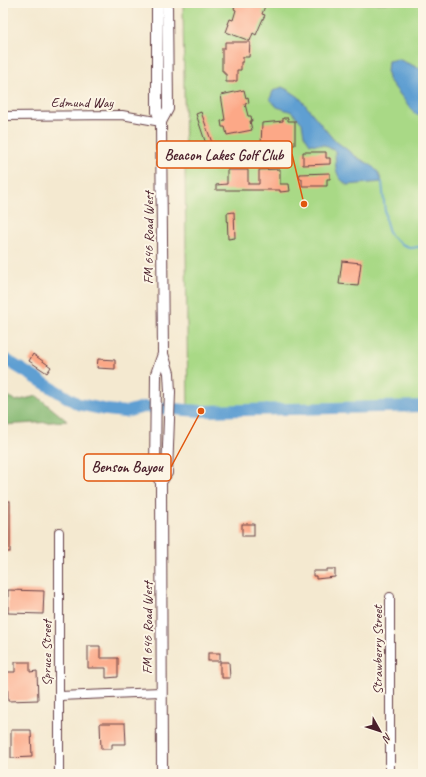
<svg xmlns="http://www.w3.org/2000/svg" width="426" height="777" font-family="Caveat,sans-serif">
<rect width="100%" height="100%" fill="#fcf5e5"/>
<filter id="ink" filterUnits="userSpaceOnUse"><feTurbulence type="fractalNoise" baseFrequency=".025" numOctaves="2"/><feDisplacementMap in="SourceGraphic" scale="8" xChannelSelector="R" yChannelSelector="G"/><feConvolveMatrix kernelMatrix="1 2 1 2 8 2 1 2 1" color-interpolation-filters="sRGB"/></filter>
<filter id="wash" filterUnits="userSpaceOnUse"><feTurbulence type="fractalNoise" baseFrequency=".012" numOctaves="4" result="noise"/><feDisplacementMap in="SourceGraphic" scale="16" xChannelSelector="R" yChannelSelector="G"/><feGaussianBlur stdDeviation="0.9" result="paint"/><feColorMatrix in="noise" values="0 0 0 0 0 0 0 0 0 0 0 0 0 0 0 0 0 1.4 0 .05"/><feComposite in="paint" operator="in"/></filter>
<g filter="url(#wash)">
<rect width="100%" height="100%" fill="#f4e9d0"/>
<polygon fill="#a9d986" stroke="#7a7c58" points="183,3 423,3 423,405 188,410"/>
<polygon fill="#86b973" stroke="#686c4f" points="3,393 16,401 37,396 67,421 3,425"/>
<g fill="#5e9fd2" stroke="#545f7e">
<polygon points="398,59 423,70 423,115 415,114 388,79 387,71 388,61"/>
<path d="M282,87L290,91L299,97L333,139L358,158L371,165L378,172L382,182L347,185C334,175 336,167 335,151L324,145L310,144L304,135L302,123L292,112L277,107L270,99L273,91Z"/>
</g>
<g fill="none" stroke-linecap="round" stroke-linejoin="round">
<polyline stroke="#5e9fd2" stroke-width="2" points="382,182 386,222 390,235 401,244 412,248 423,246"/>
<polyline stroke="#5e9fd2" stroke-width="12" points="3,358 78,404 107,410 125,412 144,407 201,411 423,406"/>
</g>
<g id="blocks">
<g fill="#fca887">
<polygon points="239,3 253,3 265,6 262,14 265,15 262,21 256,35 253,33 250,41 226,32 229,24 228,24 230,19 233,20 236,10 234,9 236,4 238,5"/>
<polygon points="225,42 250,42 249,57 243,57 243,62 241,62 241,70 237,70 237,81 234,81 234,82 226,82 226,74 224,74 224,71 222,71 222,48 225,48"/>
<polygon points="244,90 246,98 248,97 249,103 245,104 248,116 251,116 252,121 250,121 252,130 227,135 225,127 222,127 221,121 225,120 221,95"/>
<polygon points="201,112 216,154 210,156 196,114"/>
<polygon points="283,118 288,118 288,121 295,121 295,145 288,145 288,149 267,149 267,145 261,145 262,123 283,121"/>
<polygon points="303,152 326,152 326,158 330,158 330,164 303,165"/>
<polygon points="280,169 280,184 289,184 290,191 280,192 280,190 216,190 216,185 227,184 227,170 248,170 248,184 259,184 259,170"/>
<polygon points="330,173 330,179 327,179 327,186 302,186 302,179 300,179 299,174"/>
<polygon points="234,212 235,238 228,239 227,213"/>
<polygon points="342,261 361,263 358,286 339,284"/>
<polygon points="33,354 51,367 47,373 29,361"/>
<polygon points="98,359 115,360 115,369 97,368"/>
<rect x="3" y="501" width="7" height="51"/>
<rect x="242" y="524" width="12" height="12"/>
<polygon points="327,569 335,569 335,577 316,579 316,576 313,576 313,571 327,571"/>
<polygon points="8,590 44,591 43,614 8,613"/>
<polygon points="88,646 100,646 100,658 118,658 118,677 106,678 106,668 88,668"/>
<rect x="208" y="653" width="12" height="8"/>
<polygon points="15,662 30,662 30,672 37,671 38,700 8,701 7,672 15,672"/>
<polygon points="220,662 229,662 230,678 222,678 222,674 220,674"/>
<polygon points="100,723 125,723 126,744 112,744 112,749 101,749"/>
<polygon points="11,730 31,730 32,757 11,758"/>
</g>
</g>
</g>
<g filter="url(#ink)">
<use href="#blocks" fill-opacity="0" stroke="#643d44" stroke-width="1"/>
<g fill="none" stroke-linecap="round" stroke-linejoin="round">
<defs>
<g id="minor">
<polyline points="3,116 122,115 161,122"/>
<polyline points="59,532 59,774"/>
<polyline points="390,597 390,774"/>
<polyline points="59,696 161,692"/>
</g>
<g id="major">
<polyline points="157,3 157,112 161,122 163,354 156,374 155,474 161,482"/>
<polyline points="161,122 168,109 167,3"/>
<polyline points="162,774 161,482 167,473 170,392 169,373 163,354"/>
</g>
</defs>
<use href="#minor" stroke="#643d44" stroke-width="10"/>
<use href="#major" stroke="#643d44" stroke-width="12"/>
<use href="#minor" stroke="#fff" stroke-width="8"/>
<use href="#major" stroke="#fff" stroke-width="10"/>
</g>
</g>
<g text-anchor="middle" stroke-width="4" stroke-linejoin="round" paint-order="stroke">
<g font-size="14" fill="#4a1f2b" stroke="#fcf5e5">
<text x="82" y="107">Edmund Way</text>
<text transform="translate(148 238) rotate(-90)" y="5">FM 646 Road West</text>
<text transform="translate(147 628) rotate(-90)" y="5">FM 646 Road West</text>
<text transform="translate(377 650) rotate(-90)" y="5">Strawberry Street</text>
<text transform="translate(46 653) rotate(-90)" y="5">Spruce Street</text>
</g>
</g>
<path fill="none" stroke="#e0560e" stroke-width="1.5" d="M304 204L292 154M201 411L171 467"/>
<g fill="#e0560e" stroke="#fcf5e5" stroke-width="1.5">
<circle cx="304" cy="204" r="4"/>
<circle cx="201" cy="411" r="4"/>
</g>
<g fill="#fcf5e5" stroke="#e0560e" stroke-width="1.5">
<rect x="157" y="141" width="135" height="27" rx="4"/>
<rect x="84" y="454" width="87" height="27" rx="4"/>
</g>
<g font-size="15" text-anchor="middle" font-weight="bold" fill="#4a1f2b">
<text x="224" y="160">Beacon Lakes Golf Club</text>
<text x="127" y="472">Benson Bayou</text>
</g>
<rect width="426" height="777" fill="none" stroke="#fcf5e5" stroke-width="16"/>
<g transform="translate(380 731) rotate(129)" stroke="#fcf5e5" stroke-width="3" paint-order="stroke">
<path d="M0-3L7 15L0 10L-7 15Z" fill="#4a1f2b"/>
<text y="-6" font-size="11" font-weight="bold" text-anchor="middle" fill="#4a1f2b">N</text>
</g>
</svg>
